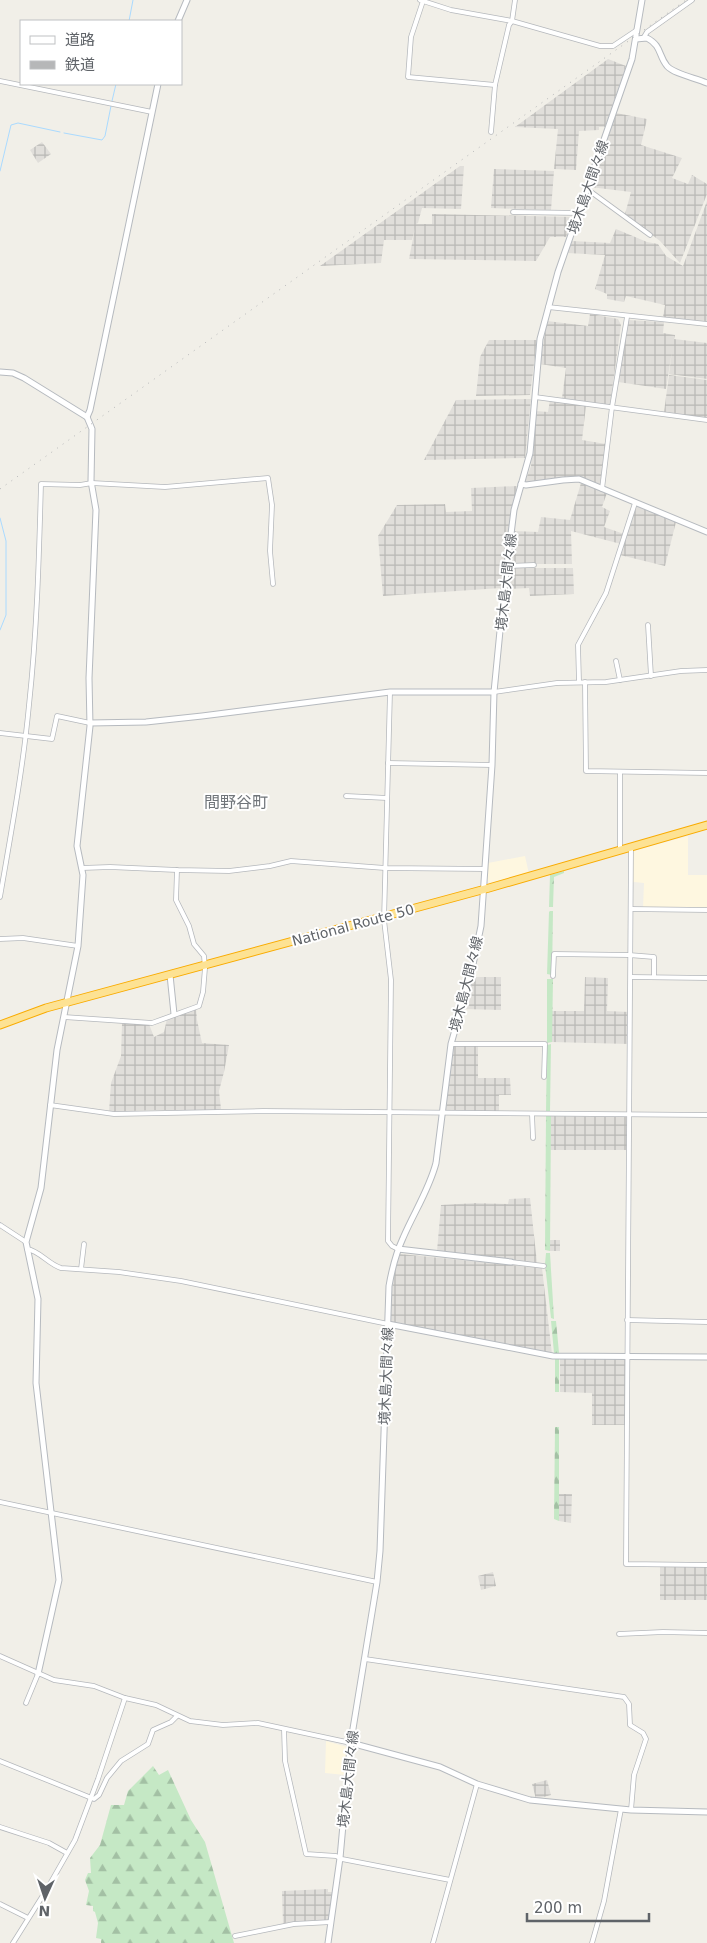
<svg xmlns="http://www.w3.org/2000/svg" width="707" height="1943" font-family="'DejaVu Sans','Noto Sans JP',sans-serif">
<defs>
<pattern id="industrial-grid" width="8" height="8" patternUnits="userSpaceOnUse" patternTransform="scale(1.25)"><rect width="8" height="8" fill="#e0deda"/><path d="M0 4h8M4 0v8" fill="none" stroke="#b9b8b5"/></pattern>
<pattern id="forest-firs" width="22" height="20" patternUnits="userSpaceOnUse" patternTransform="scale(1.25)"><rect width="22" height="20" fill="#c5e8c5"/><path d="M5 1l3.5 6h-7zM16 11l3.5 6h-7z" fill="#a3c0a4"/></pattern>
</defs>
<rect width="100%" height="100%" fill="#f1efe8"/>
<g fill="#fef7e0">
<polygon points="688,836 688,875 707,875 707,908 643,908 644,883 634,882 632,884 633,851"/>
<polygon points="525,856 529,874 488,883 487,880 488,863"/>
<polygon points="326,1741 347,1747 345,1775 325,1773"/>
</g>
<g fill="url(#industrial-grid)">
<polygon points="608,59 626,66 605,127 599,127 599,130 579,131 576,170 554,169 558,129 515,127"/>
<polygon points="616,113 647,119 641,145 682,158 672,178 688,184 692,175 707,184 707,194 680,263 660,241 625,214 631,192 590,187"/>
<polygon points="42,142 51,154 38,163 30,150"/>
<polygon points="460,166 464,166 461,209 422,208 418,223 416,224 432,224 432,214 573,217 566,237 550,237 536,261 409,259 415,228 412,240 384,240 381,263 320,266"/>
<polygon points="494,169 554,171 551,210 491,208"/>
<polygon points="707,201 707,322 663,317 665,305 626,296 624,302 607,299 607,294 595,289 605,255 567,253 572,241 610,243 616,229 647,242 658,244 666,256 683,266"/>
<polygon points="590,314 618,319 621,325 610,405 562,398 566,368 540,364 547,321 588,326"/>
<polygon points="627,320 664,322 663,333 675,335 674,339 707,343 707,379 669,374 672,351 666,389 618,382"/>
<polygon points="489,340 537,340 530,395 476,396 480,357"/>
<polygon points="669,375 707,380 707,417 705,419 664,412"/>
<polygon points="531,399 525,458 424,460 456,400"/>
<polygon points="550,400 586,406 582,440 606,444 600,485 578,477 526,483 525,482 531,466 536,411 548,412"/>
<polygon points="581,483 607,493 602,507 610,511 604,527 624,534 621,544 571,531 572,564 510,564 514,531 538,532 541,517 570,520"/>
<polygon points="517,486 510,522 501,588 383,596 378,536 397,505 445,504 446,512 472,511 471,488"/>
<polygon points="637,505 676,522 665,566 620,555"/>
<polygon points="509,568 573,568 574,594 530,596 529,588 507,589"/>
<polygon points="474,977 501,977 501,1010 464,1009"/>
<polygon points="585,977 608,978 607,1011 629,1012 629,1044 552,1042 552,1011 584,1011"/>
<polygon points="196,1008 197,1020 202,1043 229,1045 224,1072 219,1091 221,1109 217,1110 153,1110 109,1112 111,1083 121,1056 122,1024 123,1022 149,1024 154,1037 164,1032 167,1019"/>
<polygon points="454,1045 478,1046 478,1078 510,1078 511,1095 499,1095 499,1112 447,1111 446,1110 449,1070"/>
<polygon points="551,1116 627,1117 627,1150 550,1150"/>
<polygon points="530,1198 537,1263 437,1251 441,1205 476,1203 508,1204 509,1199"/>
<rect x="550" y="1240" width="10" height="11"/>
<polygon points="400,1254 542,1268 552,1354 390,1322 393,1277"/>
<polygon points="560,1359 626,1359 625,1425 592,1425 592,1393 560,1392"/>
<polygon points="559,1494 572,1494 571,1523 559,1521"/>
<polygon points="660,1566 707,1567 707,1600 660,1600"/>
<polygon points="493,1572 496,1586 481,1590 478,1576"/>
<polygon points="547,1780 551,1795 536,1799 532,1784"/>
<polygon points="328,1889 328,1892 333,1892 329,1919 327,1921 283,1924 282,1891"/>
</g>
<g fill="url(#forest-firs)">
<polygon points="564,871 564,873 554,877 553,907 549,907 550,875"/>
<polygon points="550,911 553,911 552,975 547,974 549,912"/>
<polygon points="547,979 553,979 552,1042 547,1043"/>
<polygon points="551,1044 550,1112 546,1112 547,1045"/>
<polygon points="546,1116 551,1116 550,1251 545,1250"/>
<polygon points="546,1253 550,1253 554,1319 551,1318 545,1264"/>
<polygon points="551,1321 556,1321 559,1353 554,1353"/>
<rect x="555" y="1358" width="4" height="34"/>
<polygon points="555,1427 559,1427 559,1521 554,1519"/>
<polygon points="153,1766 159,1775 168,1770 191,1820 205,1842 234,1943 101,1943 101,1939 96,1938 98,1923 95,1912 93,1911 93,1906 86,1905 89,1891 85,1880 88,1873 91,1873 90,1858 100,1845 111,1805 124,1805 128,1791"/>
</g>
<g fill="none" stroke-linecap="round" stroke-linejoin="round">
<g stroke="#aadaff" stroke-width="1">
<polyline points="129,21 133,0"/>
<polyline points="112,101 116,84"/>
<polyline points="64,133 102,140 105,136 111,106"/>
<polyline points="0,171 11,125 18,123 60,132"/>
<polyline points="0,518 6,541 6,615 0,630"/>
</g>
<defs>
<g id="street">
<polyline points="420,0 451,10 512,21 600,46 613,46 637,30"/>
<polyline points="423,1 411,37 408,77 495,85"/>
<polyline points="644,37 647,32 692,0"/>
<polyline points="0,81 152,112"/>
<polyline points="491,132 495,85 509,25 512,21 515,0"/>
<polyline points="587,189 650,235"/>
<polyline points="513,212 579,213"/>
<polyline points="548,307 707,324"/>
<polyline points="535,397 707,420"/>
<polyline points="602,489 612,407 627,317"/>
<polyline points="507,566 534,565"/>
<polyline points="648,625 651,676"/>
<polyline points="616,661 620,680"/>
<polyline points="579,682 578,645 606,593 635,503"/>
<polyline points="585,682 586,771 707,773"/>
<polyline points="390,692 384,920 391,980 388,1241 392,1246 398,1249"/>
<polyline points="494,692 557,683 606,682 681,671 707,670"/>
<polyline points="0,733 52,739 57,716 90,723"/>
<polyline points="388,763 492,765"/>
<polyline points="620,772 620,850"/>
<polyline points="346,796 387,798"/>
<polyline points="631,848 626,1564 707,1565"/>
<polyline points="82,868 110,867 177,870 229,871 270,866 291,861 385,868 485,869"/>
<path d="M0,897C11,833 23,769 29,705C37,631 39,558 41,484L80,485L92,483L165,487L268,478L272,505L270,551L273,584"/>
<polyline points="631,909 707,910"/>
<polyline points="0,939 23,938 78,946"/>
<polyline points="553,976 554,954 629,955 654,957 654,977"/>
<polyline points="631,977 707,978"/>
<polyline points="64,1017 152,1023 199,1006 203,992 205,968 204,956 194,944 189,926 176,900 177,870"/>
<polyline points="451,1044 545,1044 544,1077"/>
<polyline points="50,1105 114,1114 263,1111 707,1115"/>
<polyline points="532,1114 533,1138"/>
<polyline points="0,1225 26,1242"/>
<path d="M27,1249C40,1251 48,1264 61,1268L119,1272L181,1281L388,1324"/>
<polyline points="511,1262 544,1266"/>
<polyline points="81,1269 84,1244"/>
<polyline points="627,1320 707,1322"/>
<polyline points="0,1502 377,1582"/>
<polyline points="619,1634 663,1632 707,1633"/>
<polyline points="0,1656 54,1680 94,1686 125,1698 156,1705 190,1721 223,1725 258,1723 351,1743"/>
<polyline points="365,1659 624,1697 629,1704 630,1725 643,1733 646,1739 634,1775 631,1810"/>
<polyline points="26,1703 38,1674"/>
<polyline points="284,1729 285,1761 306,1854 336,1856 342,1859 450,1880"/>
<polyline points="0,1761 94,1799 99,1795 107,1778 121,1761 148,1744 153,1730 171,1722 177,1716"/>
<polyline points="0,1827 49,1843 67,1853"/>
<polyline points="0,1904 28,1918"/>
<polyline points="235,1936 294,1924 331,1922"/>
<polyline points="13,1943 47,1889 75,1840 98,1779 125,1698"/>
<polyline points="433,1943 477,1784"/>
<polyline points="592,1943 604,1901 621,1809"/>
</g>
<g id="secondary">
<polyline points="178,21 187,0"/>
<path d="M636,39L647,38C662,46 658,55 667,66C674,74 696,78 707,83"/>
<polyline points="0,372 13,373 24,378 87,417 92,429 91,481 96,510 89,678 90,726 77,846 83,875 78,946 57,1050 41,1188 26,1242 38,1299 36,1383 59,1580 38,1674"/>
<polyline points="87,417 90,410 158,84"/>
<polyline points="521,484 526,485 563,480 579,479 707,532"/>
<polyline points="90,723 146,722 202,716 390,692 494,692"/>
<polyline points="170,975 174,1014"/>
<polyline points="398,1249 511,1262"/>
<polyline points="388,1324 553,1356 707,1357"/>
<polyline points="351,1743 440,1767 477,1784 530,1800 631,1810 707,1812"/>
<path d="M328,1943L340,1858L350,1747L377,1582L380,1551L389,1286C392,1269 396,1253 403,1238C414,1212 429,1190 436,1163L451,1044L471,974L481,926L492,765L494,692L504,590L514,510L530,453L540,339L558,272L632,59L642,0"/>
</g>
<polyline id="highway" points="0,1025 46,1008 489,888 707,825"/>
</defs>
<use href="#street" stroke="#b5b8bc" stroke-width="5.5"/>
<use href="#secondary" stroke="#b6babf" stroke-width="7"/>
<use href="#highway" stroke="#f9ab00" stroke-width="9"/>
<use href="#street" stroke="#fff" stroke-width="4"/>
<use href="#secondary" stroke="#fff" stroke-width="5"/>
<use href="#highway" stroke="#fde293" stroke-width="7"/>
<polyline stroke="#b6b7b8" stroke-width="1" stroke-dasharray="1 6" stroke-linecap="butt" points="0,489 686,0"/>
</g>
<g text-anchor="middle" stroke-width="4" stroke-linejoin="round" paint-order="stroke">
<g font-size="14" fill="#5f6368" stroke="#fff">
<text transform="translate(588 187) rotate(-71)" y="5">境木島大間々線</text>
<text transform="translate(506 582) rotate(-84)" y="5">境木島大間々線</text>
<text transform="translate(353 925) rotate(-15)" y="5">National Route 50</text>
<text transform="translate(466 984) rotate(-76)" y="5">境木島大間々線</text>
<text transform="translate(386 1376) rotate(-88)" y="5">境木島大間々線</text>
<text transform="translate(348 1779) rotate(-84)" y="5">境木島大間々線</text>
</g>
<g font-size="16" fill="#70757a" stroke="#fff">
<text x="236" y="808">間野谷町</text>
</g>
</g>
<rect x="20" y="20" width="162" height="65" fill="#ffffff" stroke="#bfc1c3"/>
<rect x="30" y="36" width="25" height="8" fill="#ffffff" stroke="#bfc1c3"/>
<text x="65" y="45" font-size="15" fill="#5f6368">道路</text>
<rect x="30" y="61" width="25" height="8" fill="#b6b7b8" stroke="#bfc1c3"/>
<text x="65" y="70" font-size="15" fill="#5f6368">鉄道</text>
<g transform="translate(45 1898) rotate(183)" stroke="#ffffff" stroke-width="4" paint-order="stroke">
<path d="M0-4L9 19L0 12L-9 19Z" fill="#5f6368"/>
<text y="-8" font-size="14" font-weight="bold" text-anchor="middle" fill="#5f6368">N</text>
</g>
<path d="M527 1913v8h122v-8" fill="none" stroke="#5f6368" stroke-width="2.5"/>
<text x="534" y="1913" font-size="15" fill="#5f6368" stroke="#ffffff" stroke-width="4" paint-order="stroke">200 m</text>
</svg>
